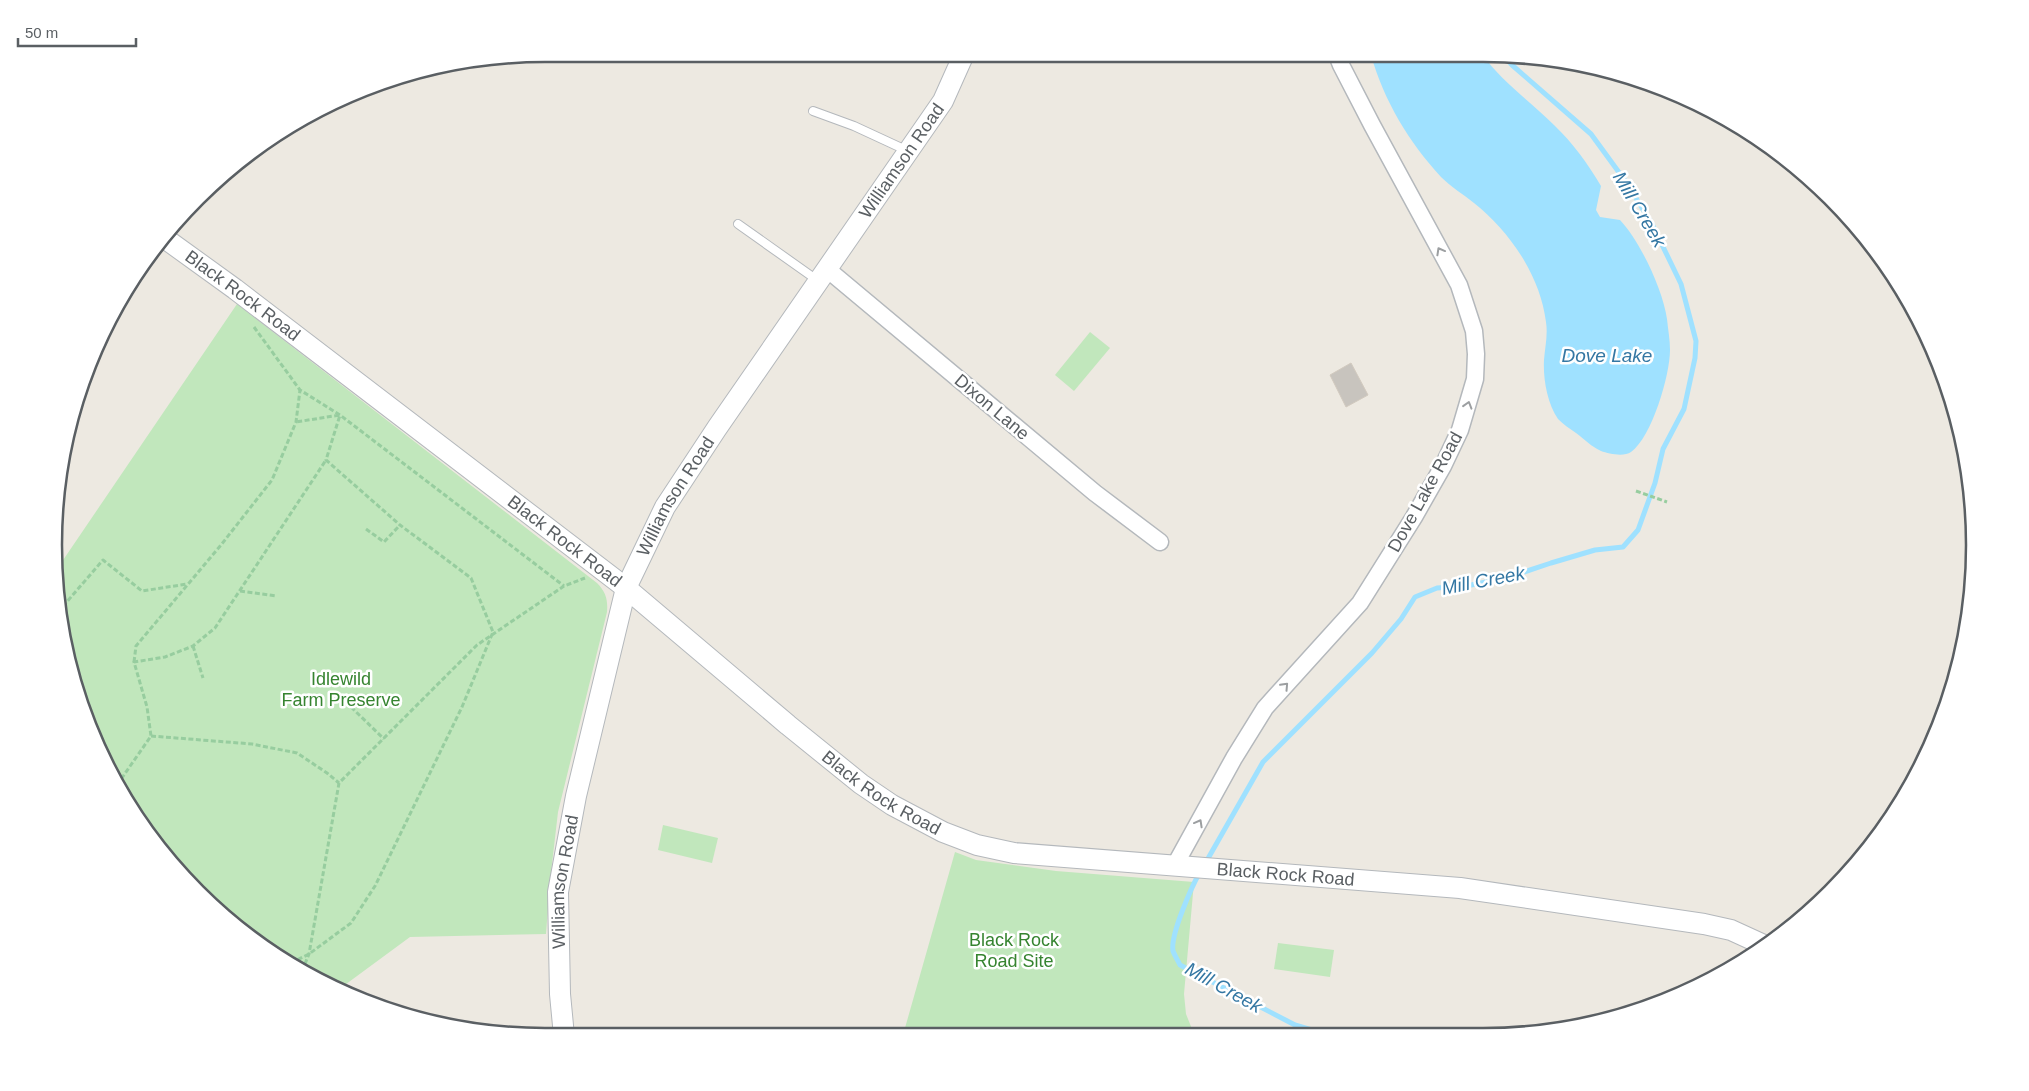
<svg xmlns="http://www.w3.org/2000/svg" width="2029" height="1091" font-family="Arial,sans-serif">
<rect width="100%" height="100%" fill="#ede9e1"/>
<g fill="#c1e7bc">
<path d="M237,304L597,583C606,592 608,600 607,612L558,812L550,881L546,934L410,937L338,990L328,986L246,936L198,893L137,819L104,763L71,673L58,609L57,569Z"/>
<polygon points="1090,332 1110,348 1074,391 1055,375"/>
<polygon points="663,825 718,838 712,863 658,850"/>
<polygon points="955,852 976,860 1056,871 1194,882 1184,994 1186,1014 1194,1034 903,1035"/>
<polygon points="1278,943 1334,950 1330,977 1274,969"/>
</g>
<path fill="#9fe1ff" d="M1371,55H1483C1499,79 1533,104 1554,125C1573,143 1588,164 1601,186L1596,210L1600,217L1620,220C1640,241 1663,290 1667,319C1668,329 1670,340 1670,350C1670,375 1652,437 1631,452C1624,457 1609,454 1601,451C1592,447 1584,439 1576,433C1570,429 1563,424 1558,419C1547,403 1543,378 1544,360C1545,347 1548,335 1546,322C1540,275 1510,232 1474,203C1463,194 1451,187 1441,177C1409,142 1384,101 1371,55Z"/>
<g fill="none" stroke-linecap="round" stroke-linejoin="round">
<g stroke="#9fe1ff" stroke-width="5">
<polyline points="1206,862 1263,762 1372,653 1401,619 1415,597 1437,588 1466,586 1506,578 1551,563 1595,550 1623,547 1638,530 1655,483 1663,449 1684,409 1695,358 1696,341 1681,284 1652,224 1626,182 1591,134 1512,65 1503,55"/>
<path d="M1200,872C1192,886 1170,935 1173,951C1175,956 1178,961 1180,965L1295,1025L1322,1033L1331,1034"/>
<polyline points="1371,1034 1398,1030 1406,1033"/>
</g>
</g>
<polygon fill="#c8c4be" stroke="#d2cabf" points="1351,363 1368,395 1346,407 1330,375"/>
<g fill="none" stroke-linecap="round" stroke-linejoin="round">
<defs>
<g id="service">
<polyline points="813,111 854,126 908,151"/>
<polyline points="738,224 817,280"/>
</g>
<g id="minor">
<polyline points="827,269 1095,493 1160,542"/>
<polyline points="1175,865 1234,758 1265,708 1360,603 1414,517 1443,466 1460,430 1475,379 1476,354 1474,331 1459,285 1372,125 1341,65 1337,55"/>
</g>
<g id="tertiary">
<path id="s1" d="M163,237L235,289L626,588L788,725L861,784L892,805L943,832L977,845L1014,853L1460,888L1704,924L1731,930L1766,946"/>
<path id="s2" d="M564,1036L560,994L558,892L576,796L626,588L665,507L717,428L943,101L964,54"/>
</g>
</defs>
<use href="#service" stroke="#b4b8bc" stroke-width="10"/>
<use href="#minor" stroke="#b4b8bc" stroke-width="19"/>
<use href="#tertiary" stroke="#b4b8bc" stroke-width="22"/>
<g stroke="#97cd9f" stroke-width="3" stroke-dasharray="5 2.5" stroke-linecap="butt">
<polyline points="254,327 300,390 340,415 564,586"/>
<polyline points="1636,491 1667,502"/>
<polyline points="366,529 384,542 400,525"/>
<polyline points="240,591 277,596"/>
<polyline points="58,612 103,560 142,591 187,584"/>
<polyline points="193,646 203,678"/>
<polyline points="134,662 136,646 221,545 272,480 296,422 300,390"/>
<polyline points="351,707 384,739"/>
<polyline points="151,736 252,744 297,753 327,773 339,783"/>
<polyline points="117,785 151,736 147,707 134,662 165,657 193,646 215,628 326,460"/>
<polyline points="291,963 309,954 351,923 375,886 462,707 493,632 471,578 400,525 326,460 340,415 296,422"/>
<polyline points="302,971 309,954 339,783 477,645 564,586 585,578"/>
</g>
<use href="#service" stroke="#fff" stroke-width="8"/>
<use href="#minor" stroke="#fff" stroke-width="16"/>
<use href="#tertiary" stroke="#fff" stroke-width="20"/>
</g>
<defs><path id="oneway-chevron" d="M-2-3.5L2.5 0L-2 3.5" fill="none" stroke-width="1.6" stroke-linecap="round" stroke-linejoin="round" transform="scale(1.25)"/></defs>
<g stroke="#9c9fa1">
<use href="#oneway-chevron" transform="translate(1440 251) rotate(-119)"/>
<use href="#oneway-chevron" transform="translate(1468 405) rotate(-73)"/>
<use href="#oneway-chevron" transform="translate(1285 686) rotate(-47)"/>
<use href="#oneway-chevron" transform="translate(1199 823) rotate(-61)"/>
</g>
<g text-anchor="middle" stroke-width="5" stroke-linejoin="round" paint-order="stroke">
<g font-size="18" fill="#5a5f63" stroke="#fff">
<text dy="6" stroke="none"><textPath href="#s2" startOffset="965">Williamson Road</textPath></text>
<text dy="6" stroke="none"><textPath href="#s1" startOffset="99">Black Rock Road</textPath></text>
<text transform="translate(992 407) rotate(40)" y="6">Dixon Lane</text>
<text transform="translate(1425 492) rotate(-61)" y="6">Dove Lake Road</text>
<text dy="6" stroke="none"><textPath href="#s2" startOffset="560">Williamson Road</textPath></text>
<text dy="6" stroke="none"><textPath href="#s1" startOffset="504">Black Rock Road</textPath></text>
<text dy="6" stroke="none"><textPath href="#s1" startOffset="909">Black Rock Road</textPath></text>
<text dy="6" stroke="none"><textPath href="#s1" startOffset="1329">Black Rock Road</textPath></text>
<text dy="6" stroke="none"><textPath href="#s2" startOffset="155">Williamson Road</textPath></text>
</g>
<g font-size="18" fill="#368430" stroke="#fff">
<text x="341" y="685">Idlewild<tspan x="341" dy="21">Farm Preserve</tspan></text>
<text x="1014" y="946">Black Rock<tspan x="1014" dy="21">Road Site</tspan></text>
</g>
<g font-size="19" font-style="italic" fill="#3477a3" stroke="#fff">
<text transform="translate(1640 209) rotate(59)" y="7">Mill Creek</text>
<text x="1607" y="362">Dove Lake</text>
<text transform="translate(1483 580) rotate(-11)" y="7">Mill Creek</text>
<text transform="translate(1224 987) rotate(29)" y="7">Mill Creek</text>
</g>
</g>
<path d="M0 0H2029V1091H0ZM545 62H1483A483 483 0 0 1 1966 545V545A483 483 0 0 1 1483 1028H545A483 483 0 0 1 62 545V545A483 483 0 0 1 545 62Z" fill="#fff" fill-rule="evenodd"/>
<path fill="none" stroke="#5a5f63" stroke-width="2.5" d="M545 62H1483A483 483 0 0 1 1966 545V545A483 483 0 0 1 1483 1028H545A483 483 0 0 1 62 545V545A483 483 0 0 1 545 62Z"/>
<path d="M18 38v8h118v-8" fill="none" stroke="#5a5f63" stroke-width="2.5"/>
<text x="25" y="38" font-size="15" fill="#5a5f63" stroke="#ffffff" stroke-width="4" paint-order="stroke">50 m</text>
</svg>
